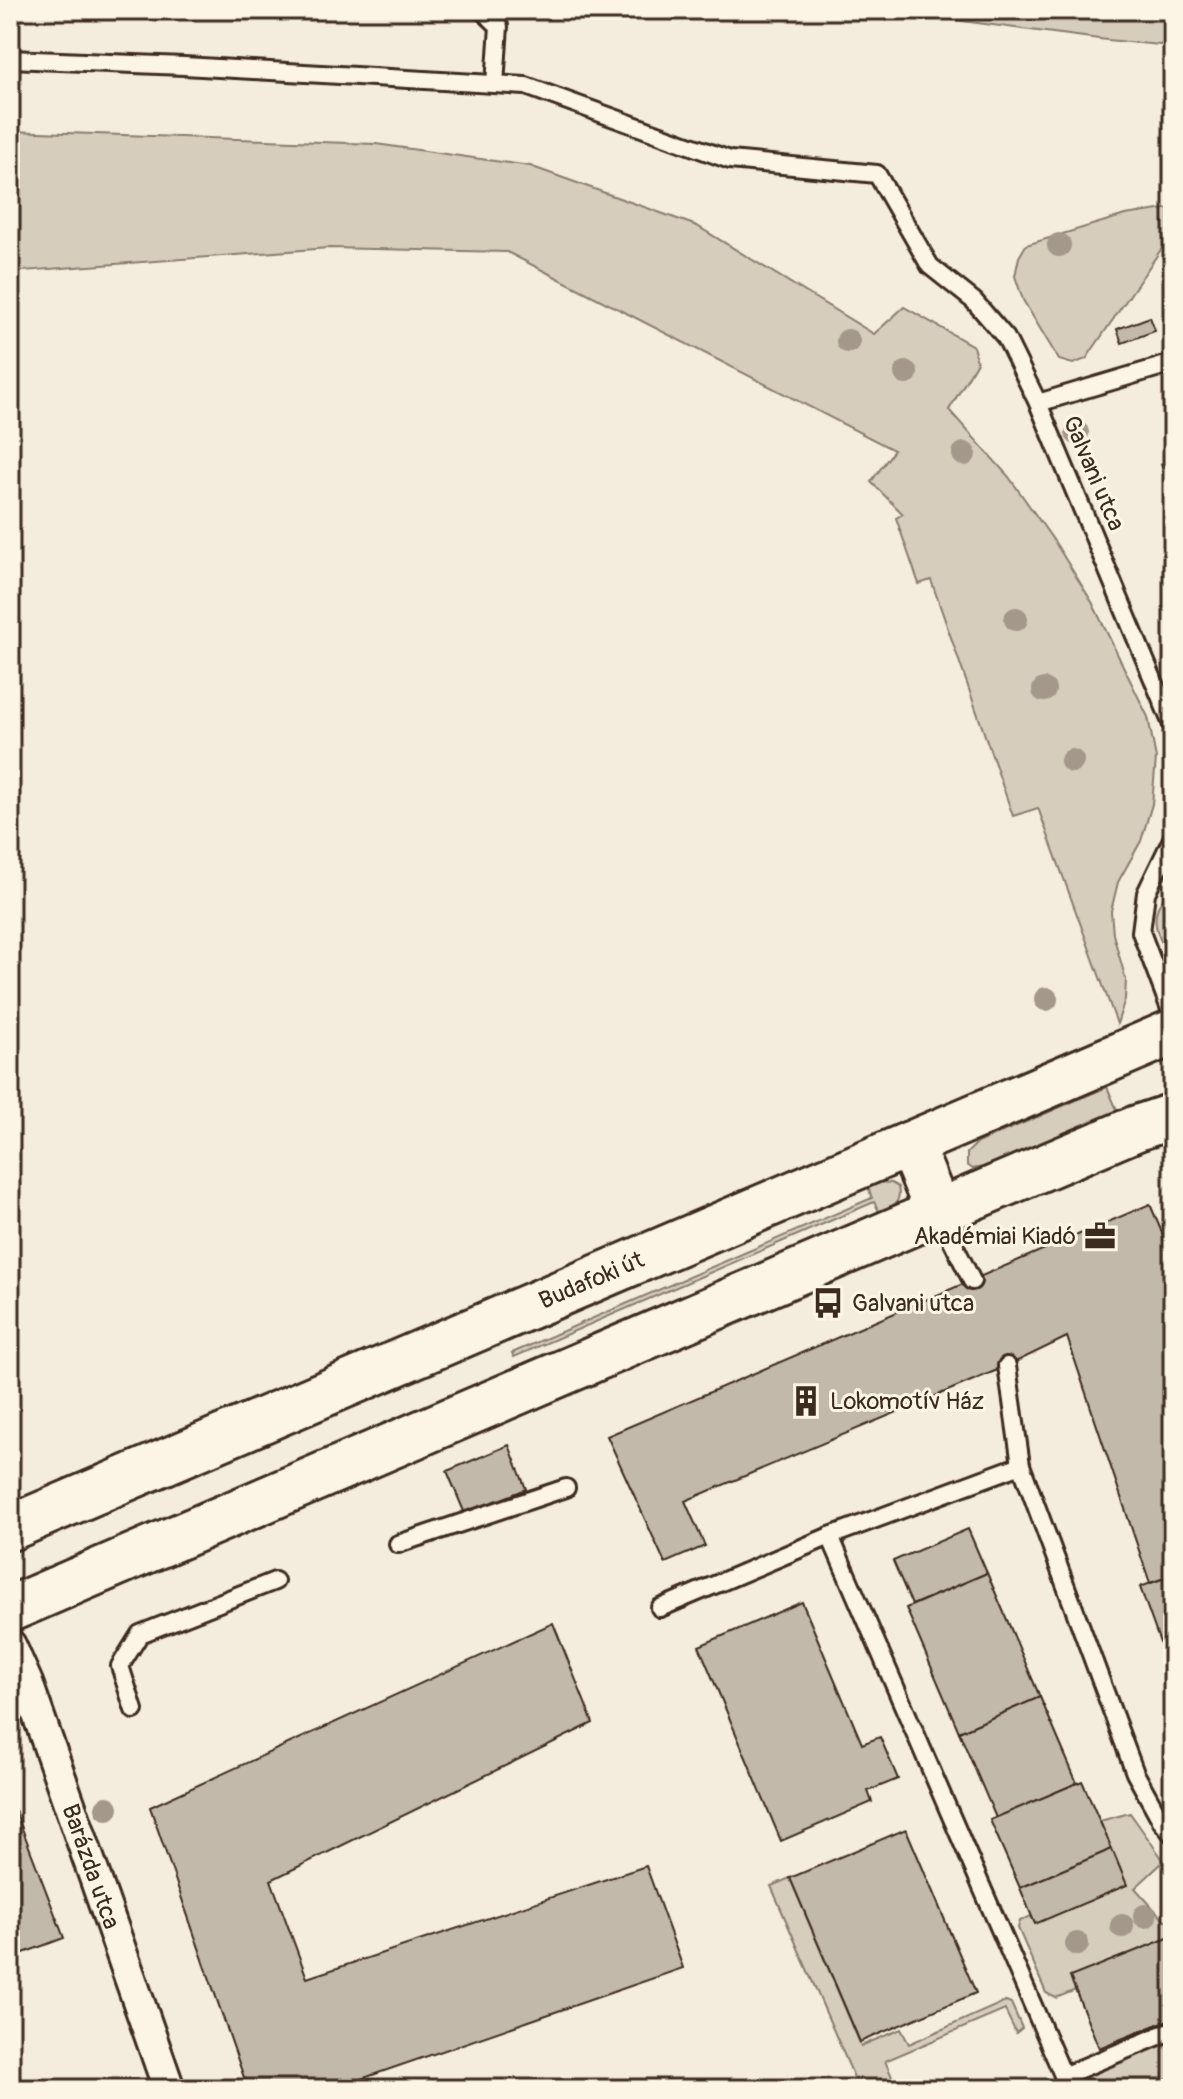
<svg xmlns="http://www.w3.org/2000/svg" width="1183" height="2099" font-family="Pangolin,sans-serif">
<rect width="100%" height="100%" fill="#f4eddd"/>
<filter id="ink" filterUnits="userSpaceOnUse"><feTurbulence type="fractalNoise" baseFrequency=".0125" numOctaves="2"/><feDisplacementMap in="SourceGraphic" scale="16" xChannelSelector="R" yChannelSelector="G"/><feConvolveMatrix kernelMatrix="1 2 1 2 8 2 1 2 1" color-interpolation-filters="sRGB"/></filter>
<g filter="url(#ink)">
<g fill="#d6cdbd" stroke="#887c6e" stroke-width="2">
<polygon points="878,10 1173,10 1173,37 1160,45 1107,40"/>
<polygon points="10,131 376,144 530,166 697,226 874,334 904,307 973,346 977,362 949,410 1009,477 1056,544 1092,602 1148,717 1156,758 1152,804 1141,841 1118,882 1111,911 1113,934 1126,980 1125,999 1117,1024 1038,808 1013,816 931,580 919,584 896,518 903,514 871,482 894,450 507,252 329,248 10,272"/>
<polygon points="1173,208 1173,232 1086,359 1073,364 1059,360 1023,300 1015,276 1019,257 1026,245 1125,215"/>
<path d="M1173,893V957C1155,941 1145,905 1173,893Z"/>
<polygon points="1107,1087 1118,1112 984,1167 973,1169 967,1165 967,1153 977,1143"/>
<path d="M878,1182L891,1183L898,1187C902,1203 892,1207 880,1213L874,1202L514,1357L512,1353L872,1198L868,1187Z"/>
<polygon points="1130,1813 1164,1861 1135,1888 1165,1921 1173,1914 1173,1936 1071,1977 1076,1990 1056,1998 1046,1993 1018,1928 1020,1921 1031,1916 1035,1923 1126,1885 1100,1821"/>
<polygon points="790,1878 861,2046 901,2029 909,2044 1006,2001 1011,2003 1022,2028 1016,2033 1005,2010 885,2061 896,2086 893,2089 859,2089 771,1886"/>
<polygon points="1173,2041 1173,2078 1141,2089 1087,2089 1085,2084 1088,2074"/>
</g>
<g fill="#c3b9aa" stroke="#3b2a1e" stroke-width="2">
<polygon points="1150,317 1155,331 1122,343 1117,329"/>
<polygon points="1173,460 1173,500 1161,464"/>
<polygon points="1150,1204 1173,1259 1173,1294 1170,1295 1173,1305 1173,1575 1150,1583 1067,1337 1007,1366 685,1501 705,1546 665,1563 607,1436"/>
<polygon points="509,1445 526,1489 465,1514 447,1471"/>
<polygon points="968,1529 987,1573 912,1605 893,1561"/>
<polygon points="987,1573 1040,1697 959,1732 906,1608"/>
<polygon points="1173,1575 1173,1679 1140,1587"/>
<polygon points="802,1602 862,1744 880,1737 898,1779 868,1791 872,1802 781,1841 699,1646"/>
<polygon points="553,1623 593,1723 271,1880 307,1978 646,1866 683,1968 332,2089 248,2089 150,1807"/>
<polygon points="1040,1697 1077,1783 996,1818 959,1732"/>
<polygon points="1082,1781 1112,1849 1020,1888 990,1820"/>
<polygon points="10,1797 64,1938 10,1958"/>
<polygon points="906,1829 976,1993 860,2042 790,1878"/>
<polygon points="1112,1849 1127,1885 1035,1924 1020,1888"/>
<polygon points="1173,1936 1173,2018 1099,2048 1070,1977"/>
<polygon points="1173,2078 1173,2089 1141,2089"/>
</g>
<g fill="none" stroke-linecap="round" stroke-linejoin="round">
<defs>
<g id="lane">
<polyline points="482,10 499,26 495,84"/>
<polyline points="10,59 184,66 526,86 730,160 877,174 930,266 974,301 1006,338 1038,403 1173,727"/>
<polyline points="1038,403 1173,363"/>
<polyline points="1173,837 1146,893 1141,932 1173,1017"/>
<polyline points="939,1214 972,1281"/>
<polyline points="1007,1366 1021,1465 1135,1773 1162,1822 1173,1835"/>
<polyline points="830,1536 1069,2089"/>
<polyline points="398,1544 566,1488"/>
<polyline points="660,1608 830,1536 1021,1465"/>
<polyline points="134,1710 120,1666 140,1634 275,1581"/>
<polyline points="1063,2076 1173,2030"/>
</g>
<g id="street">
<path id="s1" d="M10,1645L27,1683L169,2089"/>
</g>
<g id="secondary">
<polyline points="910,1144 938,1212"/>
<path id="s2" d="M10,1528L1173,1032"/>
<polyline points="10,1609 938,1212 1137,1128 1173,1116"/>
</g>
</defs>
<use href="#lane" stroke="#3b2a1e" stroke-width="22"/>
<use href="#street" stroke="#3b2a1e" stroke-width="36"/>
<use href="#secondary" stroke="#3b2a1e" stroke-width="50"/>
<use href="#lane" stroke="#fcf5e5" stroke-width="16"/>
<use href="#street" stroke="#fcf5e5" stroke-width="30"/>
<use href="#secondary" stroke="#fcf5e5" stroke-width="44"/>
</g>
<g fill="#a4988a">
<circle cx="1059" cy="245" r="12"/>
<circle cx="848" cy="341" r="12"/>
<circle cx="906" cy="373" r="12"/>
<circle cx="1077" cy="433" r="12"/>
<circle cx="964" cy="454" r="12"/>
<circle cx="1016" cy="619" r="12"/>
<circle cx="1044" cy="690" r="12"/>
<circle cx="1072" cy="761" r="12"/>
<circle cx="1046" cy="999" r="12"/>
<circle cx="107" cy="1808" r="12"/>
<circle cx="1145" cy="1916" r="12"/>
<circle cx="1122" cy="1926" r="12"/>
<circle cx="1077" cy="1944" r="12"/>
</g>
</g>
<defs>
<symbol id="office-bare" viewBox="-9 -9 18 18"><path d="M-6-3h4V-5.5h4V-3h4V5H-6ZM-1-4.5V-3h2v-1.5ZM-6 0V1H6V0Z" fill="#3b2a1e" stroke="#fcf5e5" stroke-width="2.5" paint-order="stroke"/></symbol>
<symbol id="bus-bare" viewBox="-9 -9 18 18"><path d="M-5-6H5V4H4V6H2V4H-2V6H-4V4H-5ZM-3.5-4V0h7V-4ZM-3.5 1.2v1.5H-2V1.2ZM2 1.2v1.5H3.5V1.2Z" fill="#3b2a1e" stroke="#fcf5e5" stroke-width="2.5" paint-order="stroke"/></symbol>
<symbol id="building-bare" viewBox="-9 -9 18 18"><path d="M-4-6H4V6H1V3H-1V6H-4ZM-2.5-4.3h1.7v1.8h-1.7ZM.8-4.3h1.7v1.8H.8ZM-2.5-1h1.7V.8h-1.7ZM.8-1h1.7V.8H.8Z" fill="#3b2a1e" stroke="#fcf5e5" stroke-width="2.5" paint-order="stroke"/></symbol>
</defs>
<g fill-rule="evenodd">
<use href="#office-bare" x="1078" y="1214" width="44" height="44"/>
<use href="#bus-bare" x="806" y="1281" width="44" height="44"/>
<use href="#building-bare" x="784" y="1379" width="44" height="44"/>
</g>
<g text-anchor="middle" stroke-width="6" stroke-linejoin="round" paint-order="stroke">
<g font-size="24" fill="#3b2a1e" stroke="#fcf5e5">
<text transform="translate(1094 473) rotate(67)" y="8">Galvani utca</text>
<text dy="8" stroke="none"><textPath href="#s2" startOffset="632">Budafoki út</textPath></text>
<text dy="8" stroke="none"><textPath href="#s1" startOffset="236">Barázda utca</textPath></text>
</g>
<g font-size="24" fill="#3b2a1e" stroke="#fcf5e5" text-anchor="start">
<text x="1076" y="1244" text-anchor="end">Akadémiai Kiadó</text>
<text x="852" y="1311">Galvani utca</text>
<text x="830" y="1409">Lokomotív Ház</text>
</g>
</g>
<rect width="1183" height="2099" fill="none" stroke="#fcf5e5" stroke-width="40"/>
<rect x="20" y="20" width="1143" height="2059" fill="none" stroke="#3b2a1e" stroke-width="3" filter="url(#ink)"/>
</svg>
